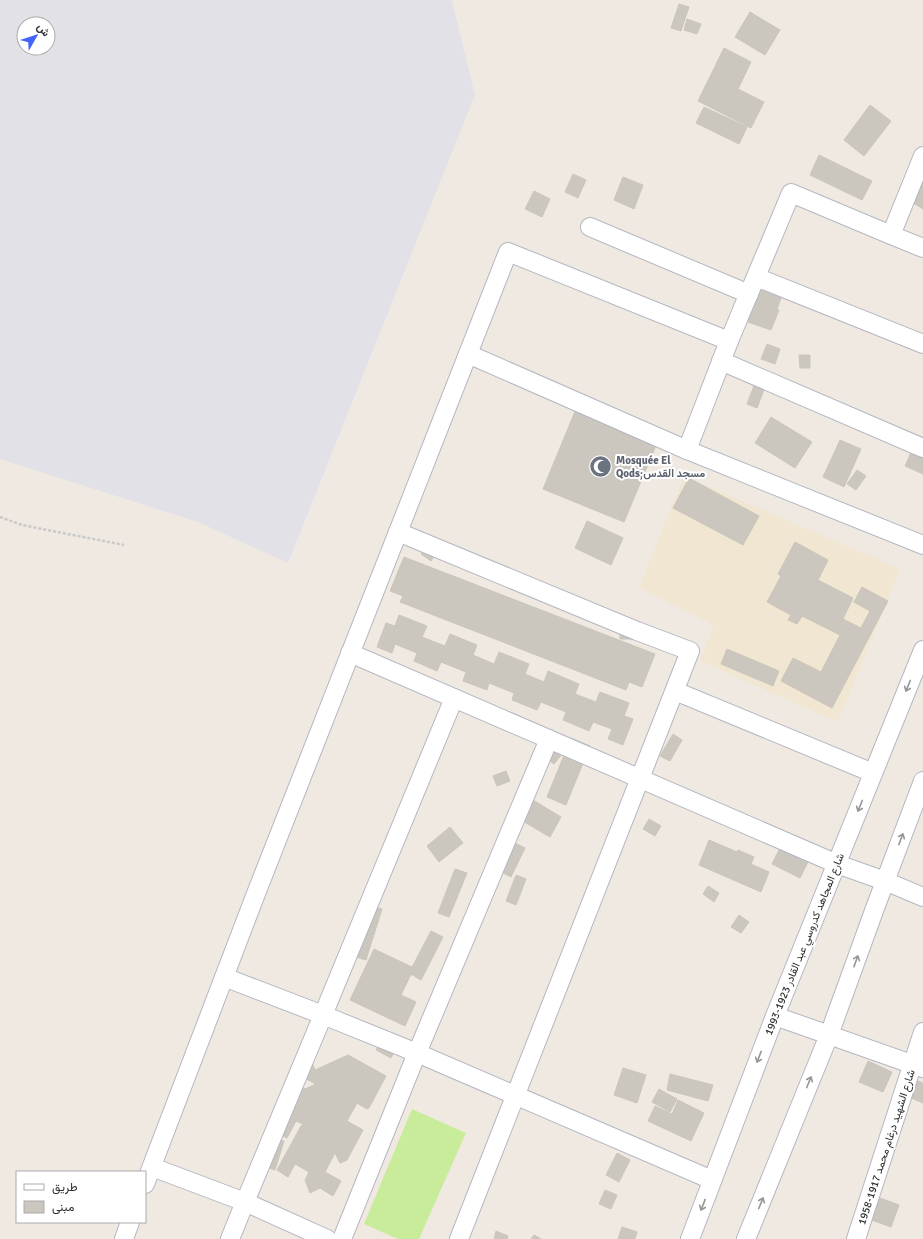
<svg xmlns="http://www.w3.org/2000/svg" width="923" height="1239" font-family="Signika,Vazirmatn,sans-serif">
<rect width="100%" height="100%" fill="#efe9e1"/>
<path fill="#e3e1e8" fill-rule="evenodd" d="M0,0H452L475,95L288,563L198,522L0,459ZM24,24H48V48H24Z"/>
<polygon fill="#f0e6d1" points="684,476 900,569 838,722 700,661 714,625 639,588"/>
<polygon fill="#c9ec9a" points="412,1109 466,1133 419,1239 398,1239 364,1224"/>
<g fill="#cbc7bf" stroke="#cbc5ba">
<polygon points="679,4 689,7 681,31 671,28"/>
<polygon points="750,12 780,30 765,55 735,37"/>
<polygon points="687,19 701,24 697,34 684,30"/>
<polygon points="724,48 751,62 738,89 764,102 751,128 698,101"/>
<polygon points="870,105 891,121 864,156 844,140"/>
<polygon points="704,107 747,127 739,144 696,123"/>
<polygon points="819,155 872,181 862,200 810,175"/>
<polygon points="573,174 586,180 578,198 565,192"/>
<polygon points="623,177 643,185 634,209 614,200"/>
<polygon points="923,179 923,209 910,201"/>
<polygon points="534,191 550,199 542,217 525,209"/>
<polygon points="757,289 781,298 777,309 779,310 771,330 745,321"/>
<polygon points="767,344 780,349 775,364 761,359"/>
<polygon points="799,355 810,355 810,368 800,368"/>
<polygon points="755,383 765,387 757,408 747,404"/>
<polygon points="576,409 657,443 624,522 543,489"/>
<polygon points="771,417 812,442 795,468 755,443"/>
<polygon points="917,439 923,442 923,474 905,466"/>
<polygon points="840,440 861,449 844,487 823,477"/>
<polygon points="857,470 866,476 856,490 847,484"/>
<polygon points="689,478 759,516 743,545 673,508"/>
<polygon points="587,521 623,538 611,565 575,548"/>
<polygon points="429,542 439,548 431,561 421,554"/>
<polygon points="795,542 828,560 818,580 853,598 843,619 861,628 870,611 854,602 862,587 888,601 832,708 781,681 793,658 821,672 840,635 802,616 797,624 788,620 791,615 767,602 781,576 778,574"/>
<polygon points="404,557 655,654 642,687 629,682 626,690 400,602 403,596 390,591"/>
<polygon points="399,615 427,626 422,637 445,646 450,634 477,645 473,655 494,664 499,652 529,664 525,674 544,682 548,671 579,684 575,694 596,702 600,692 629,703 624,716 633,719 623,745 608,739 612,729 593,722 589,731 563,720 566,712 541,702 537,710 512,700 514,693 489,683 487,690 463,681 466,672 441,662 437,671 414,661 417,653 395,644 392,653 377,647 386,623 395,626"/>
<polygon points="620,626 633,639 620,639"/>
<polygon points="727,649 779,671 773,686 721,664"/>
<polygon points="562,734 572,742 554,764 544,756"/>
<polygon points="673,734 682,740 670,761 660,756"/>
<polygon points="571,738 590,746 566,805 547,797"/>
<polygon points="506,771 510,781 497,786 493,776"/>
<polygon points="533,800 561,817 550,837 521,820"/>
<polygon points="649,819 661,826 655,836 643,829"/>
<polygon points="450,827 463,843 439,862 427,846"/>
<polygon points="785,838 813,852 800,878 772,864"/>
<polygon points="709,840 737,852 738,850 754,857 751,864 769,872 761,892 699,865"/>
<polygon points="513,842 525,848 511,877 499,871"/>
<polygon points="455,869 467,873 449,917 438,913"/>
<polygon points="516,875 526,879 516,905 506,901"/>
<polygon points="708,886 719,893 714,902 703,894"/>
<polygon points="370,905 382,909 366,960 353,956"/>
<polygon points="739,915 749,922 741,933 731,927"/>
<polygon points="431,931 443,937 421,980 409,973"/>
<polygon points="374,949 414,968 401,995 416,1002 405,1026 350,1000"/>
<polygon points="385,1034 399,1042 391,1058 376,1050"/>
<polygon points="348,1055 386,1076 369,1108 367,1109 357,1103 347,1121 363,1130 347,1160 340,1163 335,1153 325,1172 341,1181 333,1196 320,1188 310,1193 305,1180 309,1172 295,1164 288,1177 277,1170 301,1126 303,1124 296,1121 287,1138 272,1130 296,1084 305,1089 316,1084 299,1075 309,1056 315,1070"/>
<polygon points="868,1061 892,1072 883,1092 859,1082"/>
<polygon points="623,1068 646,1075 637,1103 614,1095"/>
<polygon points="670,1074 713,1085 708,1101 667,1090"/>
<polygon points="911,1078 923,1083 923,1103 904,1095"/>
<polygon points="659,1089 677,1099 670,1112 652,1102"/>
<polygon points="678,1100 704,1113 691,1141 648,1121 655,1106 672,1114"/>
<polygon points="270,1136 284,1141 275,1170 261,1165"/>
<polygon points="617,1153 630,1160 619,1182 606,1175"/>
<polygon points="605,1190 617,1195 611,1209 599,1204"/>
<polygon points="872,1195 899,1205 891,1227 863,1217"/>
<polygon points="622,1227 637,1232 635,1239 618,1239"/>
<polygon points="496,1231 508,1236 507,1239 494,1239"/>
<polygon points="534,1235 541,1239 531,1239"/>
</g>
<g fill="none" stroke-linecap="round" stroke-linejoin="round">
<defs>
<g id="minor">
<polyline points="590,227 749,294"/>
<polyline points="891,235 923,248"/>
<polyline points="756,277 923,344"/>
<polyline points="468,354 687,450 923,545"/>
<polyline points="721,361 923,448"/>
<polyline points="687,450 729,341 791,193 891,235 923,156"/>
<polyline points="398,532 637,631 690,651 459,1239"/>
<polyline points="350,653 837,864 885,881 923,897"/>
<polyline points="675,691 873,773"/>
<polyline points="224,977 323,1015 417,1053 712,1180"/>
<polyline points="775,1016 923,1068"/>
<polyline points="152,1167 245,1202 327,1239"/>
<polyline points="145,1184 257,891 508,252 729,341"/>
<polyline points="124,1239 130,1222"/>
<polyline points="230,1239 245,1202 323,1015 454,698"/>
<polyline points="342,1239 417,1053 549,739"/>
<polyline points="690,1239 775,1016 923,650"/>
<polyline points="746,1239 829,1035 875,908 923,781"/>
<polyline points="856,1239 923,1032"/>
</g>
</defs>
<use href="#minor" stroke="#b4b7c1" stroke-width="20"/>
<polyline stroke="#c9c9c9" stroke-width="2.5" stroke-dasharray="3 2" stroke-linecap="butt" points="0,517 22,525 124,545"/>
<use href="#minor" stroke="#fff" stroke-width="18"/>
</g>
<defs><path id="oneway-shaft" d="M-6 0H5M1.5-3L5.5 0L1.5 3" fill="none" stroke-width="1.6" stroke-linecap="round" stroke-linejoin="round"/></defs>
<g stroke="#969696">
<use href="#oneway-shaft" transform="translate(908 686) rotate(112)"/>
<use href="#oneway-shaft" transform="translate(860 806) rotate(112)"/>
<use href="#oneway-shaft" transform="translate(901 839) rotate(-69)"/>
<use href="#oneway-shaft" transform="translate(856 961) rotate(-70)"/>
<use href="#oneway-shaft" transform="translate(759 1057) rotate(111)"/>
<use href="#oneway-shaft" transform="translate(809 1082) rotate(-68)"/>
<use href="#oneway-shaft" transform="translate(761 1203) rotate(-68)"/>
<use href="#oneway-shaft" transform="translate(703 1205) rotate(111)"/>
</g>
<defs>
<symbol id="mosque-disc" viewBox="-11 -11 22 22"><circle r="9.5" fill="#6b7280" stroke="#fff"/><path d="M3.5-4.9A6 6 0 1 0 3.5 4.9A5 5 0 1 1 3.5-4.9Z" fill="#fff"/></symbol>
</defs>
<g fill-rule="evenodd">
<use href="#mosque-disc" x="588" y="454" width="25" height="25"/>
</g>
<g text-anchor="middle" stroke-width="4" stroke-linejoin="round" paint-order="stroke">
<g font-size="11" font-weight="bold" fill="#5b616d" stroke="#fff" text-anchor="start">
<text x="616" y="464">Mosquée El<tspan x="616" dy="13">Qods;مسجد القدس</tspan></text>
</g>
<g font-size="11" fill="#2e2e2e" stroke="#fff">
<text transform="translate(804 944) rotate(-68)" y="4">شارع المجاهد كدروسي عبد القادر 1923-1993</text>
<text transform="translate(886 1147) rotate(-72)" y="4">شارع الشهيد درغام محمد 1917-1958</text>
</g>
</g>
<rect x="16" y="1171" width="130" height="52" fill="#ffffff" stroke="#ababab"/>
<rect x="24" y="1184" width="20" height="6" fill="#ffffff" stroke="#ababab"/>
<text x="52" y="1191" font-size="12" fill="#2e2e2e">طريق</text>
<rect x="24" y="1201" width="20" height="12" fill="#cbc7bf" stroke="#ababab"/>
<text x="52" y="1211" font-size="12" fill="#2e2e2e">مبنى</text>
<g transform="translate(36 36) rotate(51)"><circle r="19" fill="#ffffff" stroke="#ababab"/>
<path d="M0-3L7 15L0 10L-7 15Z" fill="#4264fb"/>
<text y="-6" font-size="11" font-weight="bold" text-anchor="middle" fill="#2e2e2e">ش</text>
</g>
</svg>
